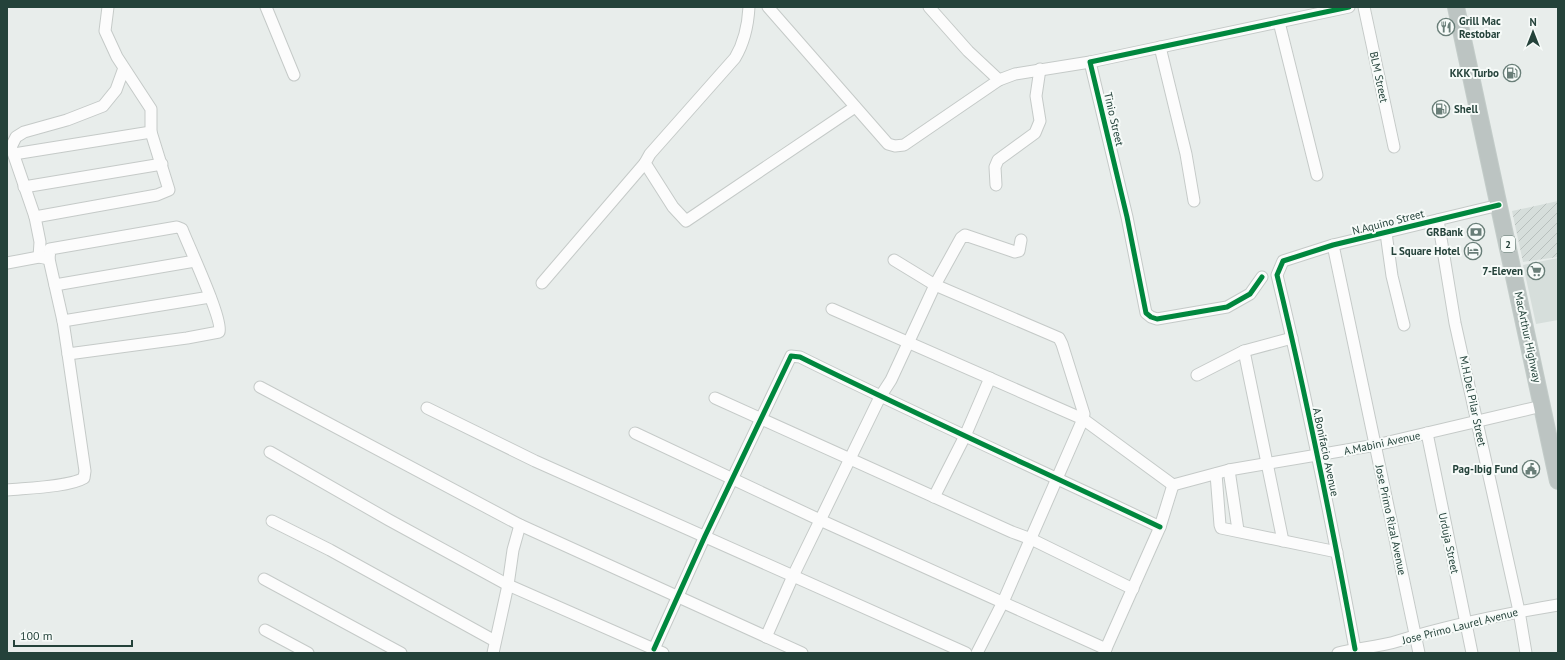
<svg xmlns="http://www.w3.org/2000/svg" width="1565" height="660" font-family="'PT Sans',sans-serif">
<defs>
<pattern id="industrial-furrows" width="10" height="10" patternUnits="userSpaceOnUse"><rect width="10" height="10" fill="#d6dedb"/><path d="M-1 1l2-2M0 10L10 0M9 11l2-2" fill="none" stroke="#b8c0bd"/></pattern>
</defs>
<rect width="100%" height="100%" fill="#e8edeb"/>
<polygon fill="#d6dedb" points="1558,258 1558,320 1536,324 1523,265"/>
<polygon fill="url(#industrial-furrows)" points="1558,201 1558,257 1523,262 1512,211"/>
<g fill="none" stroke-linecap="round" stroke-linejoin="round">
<defs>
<g id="minor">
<polyline points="108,7 105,31 117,57 151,109 151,132 169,190 157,195 35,217 11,147 16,137 24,132 67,120 103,106 116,90 124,68"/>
<polyline points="266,7 294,75"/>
<path d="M749,7C748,25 744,43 735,58L650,154L645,163L673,207L686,221L855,107"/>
<polyline points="768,7 888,144 895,146 904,145 999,80 1015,74 1090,62"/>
<polyline points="929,7 968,51 999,80"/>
<polyline points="1364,7 1394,147"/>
<polyline points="1279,22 1317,175"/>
<polyline points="1160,47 1186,154 1194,201"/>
<polyline points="14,154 151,132"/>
<polyline points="996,185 995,167 998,160 1035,133 1040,121 1036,96 1040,69"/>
<polyline points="24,187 162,164"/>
<polyline points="35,217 40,242 39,257"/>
<polyline points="1438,220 1455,323 1519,611 1526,653"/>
<path d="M177,227L182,229C188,245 224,321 219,332L187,338L68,354L63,321L49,259L50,249Z"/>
<polyline points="1386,233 1392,276 1404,325"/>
<polyline points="1333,245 1419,653"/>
<polyline points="894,260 935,285 1059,338 1062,344 1084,414 1083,419 1003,602 977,653"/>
<polyline points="7,263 39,257 49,259"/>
<polyline points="1262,277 1250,294 1227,307 1157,319 1151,317 1146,313 1127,217 1090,62 1349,7"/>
<polyline points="542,283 645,163"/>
<polyline points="55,285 195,261"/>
<polyline points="832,309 1083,419 1173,485"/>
<polyline points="63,321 210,297"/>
<polyline points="1244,351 1283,541"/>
<polyline points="1197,375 1244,351 1292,338"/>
<polyline points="260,387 520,525 802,653"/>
<polyline points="715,398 1012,532 1031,539 1133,589"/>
<polyline points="427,408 535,461 966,653"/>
<polyline points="635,433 820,520 1106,649"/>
<polyline points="1427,433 1472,653"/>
<polyline points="270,452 389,520 508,585 663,653"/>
<polyline points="1229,470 1238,530"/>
<polyline points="1216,474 1220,525 1221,528 1337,552"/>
<polyline points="1173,485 1229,470 1376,445 1542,406"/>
<path d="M7,490C26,488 69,487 84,478L85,471L68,354"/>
<polyline points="934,497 965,436 990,378"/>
<polyline points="272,521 330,550 495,641"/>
<polyline points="264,579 401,653"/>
<polyline points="265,630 308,653"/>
<polyline points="766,637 793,576 880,397 891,380 935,285 961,238 965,235 1015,252 1019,251 1021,240"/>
<path d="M654,649L705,536L791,356L800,357C919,416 1040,470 1160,527"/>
<path d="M1355,649C1332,524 1307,399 1277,275L1283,261L1333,245L1499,205"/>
<polyline points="493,653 508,585 513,550 520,525"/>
<polyline points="1104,653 1160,527 1173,485"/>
<path d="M1338,653C1358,648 1379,647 1398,641C1450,625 1504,614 1558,605"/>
</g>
<polyline id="highway" points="1456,7 1558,481"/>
</defs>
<use href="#minor" stroke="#c5cac8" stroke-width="13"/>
<use href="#highway" stroke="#c3ccc9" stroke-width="18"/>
<use href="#minor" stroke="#fcfcfc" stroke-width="11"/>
<use href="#highway" stroke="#bcc4c2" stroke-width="16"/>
<defs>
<g id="cycleway">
<polyline points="1262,277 1250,294 1227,307 1157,319 1151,317 1146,313 1127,217 1090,62 1349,7"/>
<path d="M654,649L705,536L791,356L800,357C919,416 1040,470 1160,527"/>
<path d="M1355,649C1332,524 1307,399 1277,275L1283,261L1333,245L1499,205"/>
</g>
</defs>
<use href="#cycleway" stroke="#f7fbf9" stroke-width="8"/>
<use href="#cycleway" stroke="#00873e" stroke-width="5"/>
</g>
<defs>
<symbol id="restaurant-ring" viewBox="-11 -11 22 22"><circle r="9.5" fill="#f7fbf9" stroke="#697e78" stroke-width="1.5"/><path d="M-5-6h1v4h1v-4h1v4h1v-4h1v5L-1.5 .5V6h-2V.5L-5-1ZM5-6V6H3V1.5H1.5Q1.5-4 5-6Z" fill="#697e78"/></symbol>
<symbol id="fuel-ring" viewBox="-11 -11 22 22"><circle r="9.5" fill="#f7fbf9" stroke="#697e78" stroke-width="1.5"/><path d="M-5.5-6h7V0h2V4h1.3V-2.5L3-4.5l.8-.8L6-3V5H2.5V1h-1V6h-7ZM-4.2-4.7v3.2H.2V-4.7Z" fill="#697e78"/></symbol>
<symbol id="bank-ring" viewBox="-11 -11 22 22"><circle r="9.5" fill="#f7fbf9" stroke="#697e78" stroke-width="1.5"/><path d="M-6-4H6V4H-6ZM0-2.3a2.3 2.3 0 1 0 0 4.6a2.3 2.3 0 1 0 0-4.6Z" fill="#697e78"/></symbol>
<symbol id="hotel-ring" viewBox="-11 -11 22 22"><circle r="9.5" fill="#f7fbf9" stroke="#697e78" stroke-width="1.5"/><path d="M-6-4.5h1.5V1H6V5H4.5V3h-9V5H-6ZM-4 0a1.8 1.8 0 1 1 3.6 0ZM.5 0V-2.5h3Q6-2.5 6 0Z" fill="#697e78"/></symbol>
<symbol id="supermarket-ring" viewBox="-11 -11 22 22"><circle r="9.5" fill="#f7fbf9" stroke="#697e78" stroke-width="1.5"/><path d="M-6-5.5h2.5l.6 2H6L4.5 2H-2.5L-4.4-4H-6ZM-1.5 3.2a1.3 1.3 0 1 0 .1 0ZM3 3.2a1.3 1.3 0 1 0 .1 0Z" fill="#697e78"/></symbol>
<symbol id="civic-ring" viewBox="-11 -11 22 22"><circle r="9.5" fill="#f7fbf9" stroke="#697e78" stroke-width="1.5"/><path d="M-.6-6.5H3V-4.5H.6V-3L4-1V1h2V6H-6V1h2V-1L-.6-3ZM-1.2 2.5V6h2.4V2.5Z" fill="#697e78"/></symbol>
</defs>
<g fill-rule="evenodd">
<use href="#restaurant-ring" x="1436" y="17" width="20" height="20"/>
<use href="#fuel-ring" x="1502" y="63" width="20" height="20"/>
<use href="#fuel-ring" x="1431" y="99" width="20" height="20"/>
<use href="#bank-ring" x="1466" y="222" width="20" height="20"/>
<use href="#hotel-ring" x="1463" y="241" width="20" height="20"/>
<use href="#supermarket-ring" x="1526" y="261" width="20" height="20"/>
<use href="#civic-ring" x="1521" y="459" width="20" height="20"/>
</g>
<g text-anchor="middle" stroke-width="4" stroke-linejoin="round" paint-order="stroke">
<rect fill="#f7fbf9" stroke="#637a73" stroke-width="1" x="1501" y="236" width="14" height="16" rx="3"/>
<g font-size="10" font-weight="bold" fill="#24423a">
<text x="1508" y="248">2</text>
</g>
<g font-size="11" font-weight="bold" fill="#24423a" stroke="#f7fbf9" text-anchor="end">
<text x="1459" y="25" text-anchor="start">Grill Mac<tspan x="1459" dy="13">Restobar</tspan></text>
<text x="1499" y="77">KKK Turbo</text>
<text x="1454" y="113" text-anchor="start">Shell</text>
<text x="1463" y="236">GRBank</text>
<text x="1460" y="255">L Square Hotel</text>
<text x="1523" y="275">7-Eleven</text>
<text x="1518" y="473">Pag-Ibig Fund</text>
</g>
<g font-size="11" fill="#24423a" stroke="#f7fbf9">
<text transform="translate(1379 77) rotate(78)" y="4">BLM Street</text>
<text transform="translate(1114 119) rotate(77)" y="4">Tinio Street</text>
<text transform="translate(1388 222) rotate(-14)" y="4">N.Aquino Street</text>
<text transform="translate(1528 337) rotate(78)" y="4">MacArthur Highway</text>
<text transform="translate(1473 401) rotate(78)" y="4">M.H.Del Pilar Street</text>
<text transform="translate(1382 443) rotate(-12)" y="4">A.Mabini Avenue</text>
<text transform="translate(1326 452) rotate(78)" y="4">A.Bonifacio Avenue</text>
<text transform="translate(1391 520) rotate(78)" y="4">Jose Primo Rizal Avenue</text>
<text transform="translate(1449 543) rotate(78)" y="4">Urduja Street</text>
<text transform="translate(1460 626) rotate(-14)" y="4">Jose Primo Laurel Avenue</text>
</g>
</g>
<rect width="1565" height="660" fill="none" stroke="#24423a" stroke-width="16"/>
<g transform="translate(1533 32)" stroke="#f7fbf9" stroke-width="3" paint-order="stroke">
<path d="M0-3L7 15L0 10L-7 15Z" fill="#24423a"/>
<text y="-6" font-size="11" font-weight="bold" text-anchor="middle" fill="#24423a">N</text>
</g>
<path d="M14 640v6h118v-6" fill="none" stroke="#24423a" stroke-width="2"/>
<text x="20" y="640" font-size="12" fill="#24423a" stroke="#f7fbf9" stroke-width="3" paint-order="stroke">100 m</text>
</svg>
